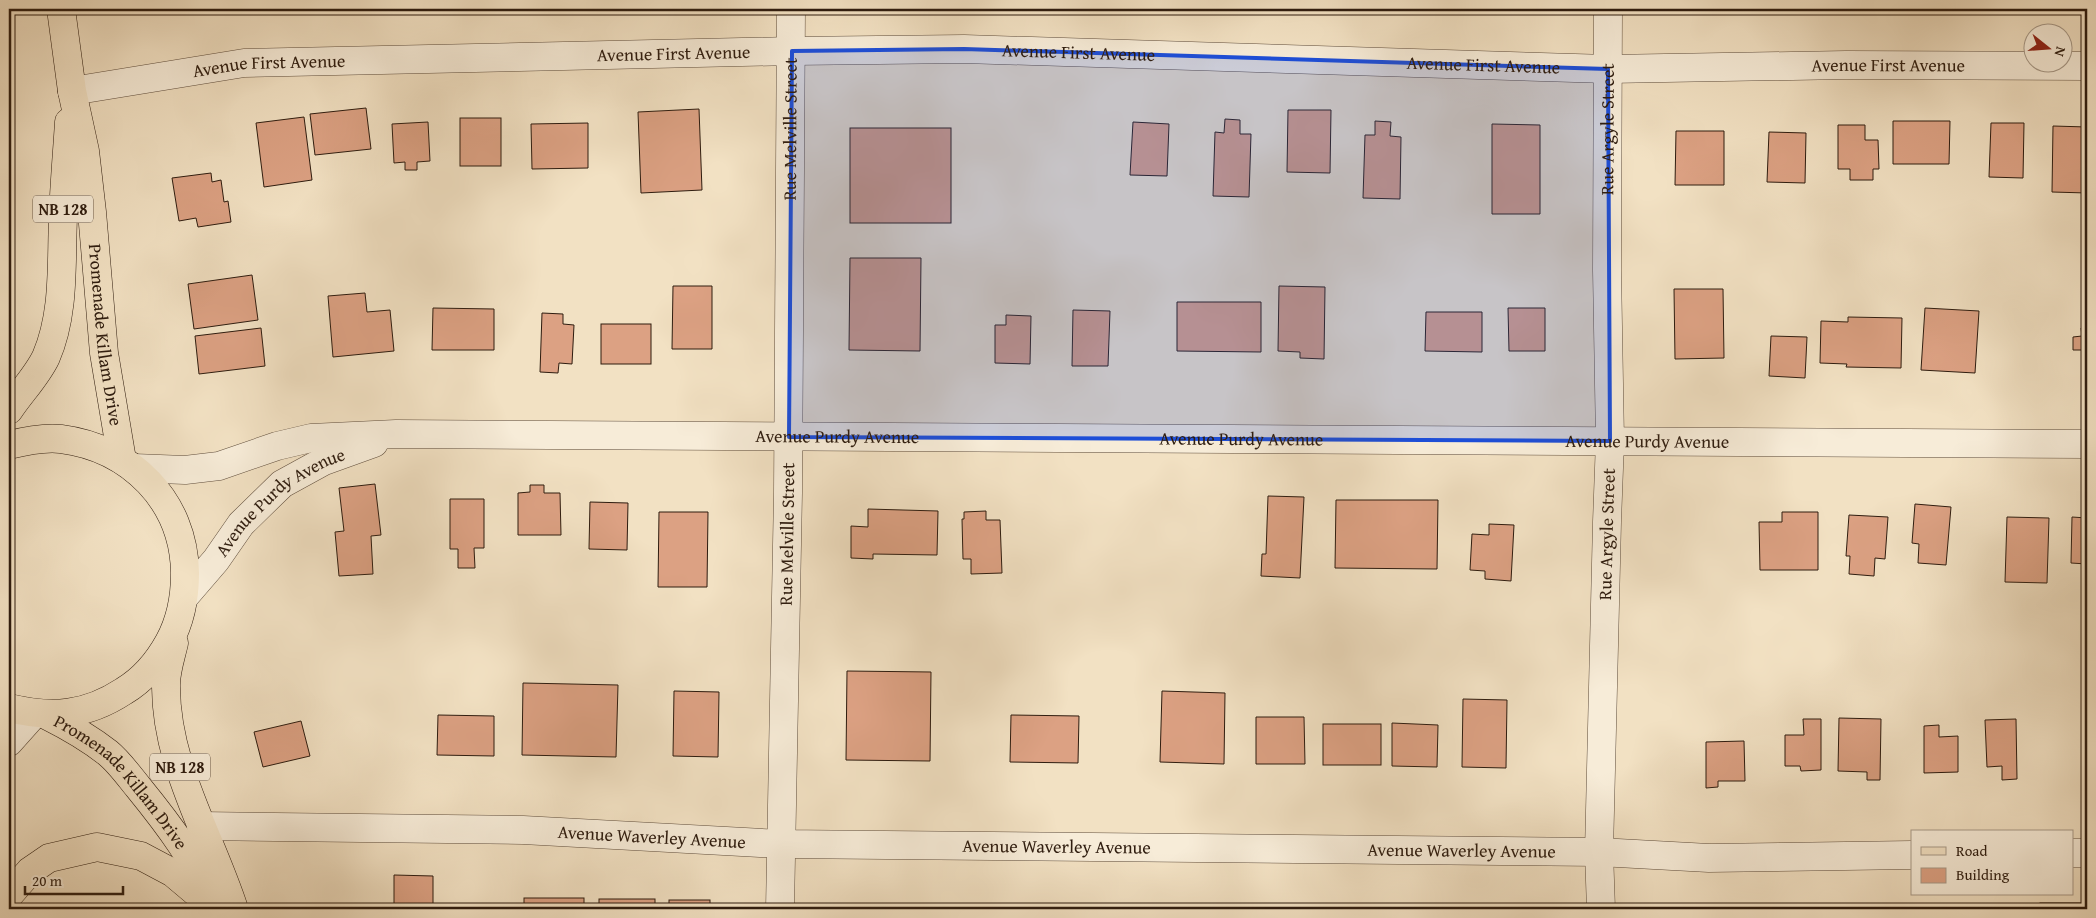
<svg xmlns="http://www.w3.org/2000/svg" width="2096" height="918" font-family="'Gentium Book Plus',serif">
<rect width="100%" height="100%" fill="#f2e1c3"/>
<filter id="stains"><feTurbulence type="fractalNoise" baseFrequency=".004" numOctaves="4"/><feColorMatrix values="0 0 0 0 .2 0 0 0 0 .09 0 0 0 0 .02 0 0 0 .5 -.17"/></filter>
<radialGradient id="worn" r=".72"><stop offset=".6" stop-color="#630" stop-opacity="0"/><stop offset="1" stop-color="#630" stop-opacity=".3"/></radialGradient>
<g fill="#dca183" stroke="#2e1c0f">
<polygon points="366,108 371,149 315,155 310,114"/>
<polygon points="699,109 702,190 641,193 638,112"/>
<polygon points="1288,110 1331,110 1330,173 1287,172"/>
<polygon points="304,117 312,180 264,187 256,123"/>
<rect x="460" y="118" width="41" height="48"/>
<polygon points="1225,119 1240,120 1240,134 1251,134 1249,197 1213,196 1215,132 1224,133"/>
<polygon points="1375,121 1391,122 1390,136 1401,137 1400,199 1363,198 1365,135 1375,135"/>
<polygon points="1893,121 1950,121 1949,164 1893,164"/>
<polygon points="428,122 430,161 417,162 417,170 405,170 405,162 394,163 392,124"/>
<polygon points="1133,122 1169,124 1167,176 1130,175"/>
<polygon points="588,123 588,168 532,169 531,124"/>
<polygon points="1991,123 2024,123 2023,178 1989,177"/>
<polygon points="1492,124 1540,125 1540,214 1492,214"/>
<polygon points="1838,125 1865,125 1865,140 1878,140 1879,169 1873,169 1873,180 1850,180 1850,169 1838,169"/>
<polygon points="2053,126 2087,127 2087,193 2052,192"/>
<rect x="850" y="128" width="101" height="95"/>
<polygon points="1676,131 1724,131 1724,185 1675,185"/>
<polygon points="1769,132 1806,133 1805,183 1767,182"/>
<polygon points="211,173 212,182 221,180 224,202 228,201 231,222 198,227 196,218 179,221 172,178"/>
<polygon points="850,258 921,258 920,351 849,350"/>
<polygon points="252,275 258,320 194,329 188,284"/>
<polygon points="673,286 712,286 712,349 672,349"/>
<polygon points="1279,286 1325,287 1324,359 1300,358 1300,352 1278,351"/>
<polygon points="1674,289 1723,289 1724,358 1675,359"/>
<polygon points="365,293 367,312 390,310 394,351 333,357 328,296"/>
<polygon points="1177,302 1261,302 1261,352 1177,351"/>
<polygon points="433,308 494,309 494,350 432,350"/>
<polygon points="1508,308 1545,308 1545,351 1509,351"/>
<polygon points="1925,308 1979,311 1975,373 1921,370"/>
<polygon points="1073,310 1110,311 1108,366 1072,366"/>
<polygon points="1426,312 1482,312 1482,352 1425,351"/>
<polygon points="542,313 563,314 563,324 574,325 572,364 559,363 558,373 540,372"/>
<polygon points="1006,315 1031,316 1030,364 995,363 995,325 1006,325"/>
<polygon points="1848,317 1902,318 1901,368 1846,367 1847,364 1820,363 1821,321 1848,322"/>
<rect x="601" y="324" width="50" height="40"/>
<polygon points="261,328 265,366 199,374 195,336"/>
<polygon points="2081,328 2087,328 2087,374 2083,374 2082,350 2073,350 2073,337 2082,336"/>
<polygon points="1771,336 1807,337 1805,378 1769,376"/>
<polygon points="375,484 381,535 371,536 373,574 339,576 335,532 344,531 339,488"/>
<polygon points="530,485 544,485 544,493 560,493 561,535 518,535 518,493 530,492"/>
<polygon points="1268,496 1304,497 1300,578 1261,576 1262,554 1266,554"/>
<polygon points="450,499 484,499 484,548 474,548 475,568 458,568 458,549 450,549"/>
<polygon points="1336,500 1438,500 1437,569 1335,568"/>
<polygon points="590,502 628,503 627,550 589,549"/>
<polygon points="1915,504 1951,507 1946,565 1918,563 1919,544 1912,543"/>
<polygon points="868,509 938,511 937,555 873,554 873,559 851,558 851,526 868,527"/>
<polygon points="986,511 986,520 1000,520 1002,573 971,574 971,559 963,559 962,519 964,519 964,512"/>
<polygon points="659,512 708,512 707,587 658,587"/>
<polygon points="1782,512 1818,512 1818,570 1760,570 1759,522 1782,522"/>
<polygon points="1849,515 1888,517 1885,559 1875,558 1874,576 1849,574 1850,556 1846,556"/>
<polygon points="2007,517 2049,518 2047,583 2005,582"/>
<polygon points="2072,517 2087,518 2087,564 2071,563"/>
<polygon points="1489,524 1514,525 1511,581 1485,579 1485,571 1470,570 1472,534 1489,535"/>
<polygon points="847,671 931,672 930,761 846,760"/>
<polygon points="523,683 618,685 616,757 522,755"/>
<polygon points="674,691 719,692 718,757 673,756"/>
<polygon points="1162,691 1225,693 1224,764 1160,762"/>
<polygon points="1463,699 1507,700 1506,768 1462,767"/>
<polygon points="438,715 494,716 494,756 437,755"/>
<polygon points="1011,715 1079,716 1078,763 1010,762"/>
<polygon points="1256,717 1304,717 1305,764 1256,764"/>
<polygon points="1839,718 1881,719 1880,780 1867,780 1867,772 1838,771"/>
<polygon points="1803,719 1821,719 1821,770 1801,771 1800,766 1785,766 1785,735 1804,735"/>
<polygon points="2016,719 2017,779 2002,780 2002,766 1987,767 1985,720"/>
<polygon points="301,721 310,756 263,767 254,732"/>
<polygon points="1392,723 1438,725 1437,767 1392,766"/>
<rect x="1323" y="724" width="58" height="41"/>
<polygon points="1939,725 1939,737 1958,736 1958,772 1924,773 1924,726"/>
<polygon points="1744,741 1745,781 1718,781 1718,787 1706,788 1706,742"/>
<polygon points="394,875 433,876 433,909 394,909"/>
<rect x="524" y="898" width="60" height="11"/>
<rect x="599" y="899" width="56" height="10"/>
<rect x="669" y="900" width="41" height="9"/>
<rect x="2040" y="903" width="44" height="6"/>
<rect x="843" y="904" width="85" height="5"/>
<rect x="1900" y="904" width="36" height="5"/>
<polygon points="1035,905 1127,906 1127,909 1034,909"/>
<polygon points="1810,905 1868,906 1868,909 1810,909"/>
<polygon points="1277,906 1333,907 1333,909 1277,909"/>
<rect x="1166" y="907" width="85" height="2"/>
</g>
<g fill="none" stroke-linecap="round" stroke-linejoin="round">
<defs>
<g id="minor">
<path id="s1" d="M72,91L244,63L792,51L964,49L1608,69L1846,65L2087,66"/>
<path id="s2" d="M134,468L185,470L219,466L277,446L311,438L396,434L2087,444"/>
<path id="s3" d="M185,596L216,560L241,524L282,484L324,461L374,443"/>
<polyline points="9,742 34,714"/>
<path id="s4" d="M201,826L523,830L780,844L1599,852L1709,858L1912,855"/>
<polyline points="2072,853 2087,853"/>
<path id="s5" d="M780,909L788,493L791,9"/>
<path id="s6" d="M1601,909L1599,852L1607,522L1610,441L1607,270L1608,9"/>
</g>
<g id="major">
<path id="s7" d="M61,9L72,91L85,151L92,212L104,353L122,460"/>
<path d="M9,410C21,392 37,376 46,357C65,313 61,264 63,218C64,186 67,154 69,122"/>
<path d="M9,445C25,441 44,437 61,439C131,448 184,501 185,573C185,598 181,620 169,642C158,662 144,679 124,691C86,716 52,718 9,708"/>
<path d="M174,643C171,656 166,671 166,684C165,764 210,835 234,909"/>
<path id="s8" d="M46,715C68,726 89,738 108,753C119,762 129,776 138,787C169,825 198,864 217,909"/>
<polyline points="9,895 30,871 49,858 97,847 141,856 173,873 198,894 205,904"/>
</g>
</defs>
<use href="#minor" stroke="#5f4d3c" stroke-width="29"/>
<use href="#major" stroke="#2e1c0f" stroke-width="29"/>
<use href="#minor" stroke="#f7ecd8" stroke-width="28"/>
<use href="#major" stroke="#f2e1c3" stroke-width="28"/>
</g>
<path fill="#1d4ed8" fill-opacity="0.2" stroke="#1d4ed8" stroke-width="4" stroke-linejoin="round" d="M964,49L1608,69L1610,441L789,437L792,51Z"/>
<g text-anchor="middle" stroke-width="4" stroke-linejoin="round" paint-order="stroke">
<g fill="#f7ecd8" stroke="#6a5a4b" stroke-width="1">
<rect x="33" y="195.5" width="60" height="27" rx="4"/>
<rect x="150" y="753.5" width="60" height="27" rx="4"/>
</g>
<g font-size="16" font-weight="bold" fill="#2e1c0f">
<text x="63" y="215">NB 128</text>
<text x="180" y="773">NB 128</text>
</g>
<g font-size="18" fill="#2e1c0f" stroke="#f7ecd8">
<text dy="6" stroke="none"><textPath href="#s1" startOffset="1009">Avenue First Avenue</textPath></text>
<text dy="6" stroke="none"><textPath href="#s1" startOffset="604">Avenue First Avenue</textPath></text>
<text dy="6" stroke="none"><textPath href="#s1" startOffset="1414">Avenue First Avenue</textPath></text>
<text dy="6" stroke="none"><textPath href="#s1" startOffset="1819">Avenue First Avenue</textPath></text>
<text dy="6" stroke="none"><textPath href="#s1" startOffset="199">Avenue First Avenue</textPath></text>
<text dy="6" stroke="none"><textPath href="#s5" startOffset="780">Rue Melville Street</textPath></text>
<text dy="6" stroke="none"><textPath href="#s6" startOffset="780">Rue Argyle Street</textPath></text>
<text dy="6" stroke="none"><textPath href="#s7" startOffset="329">Promenade Killam Drive</textPath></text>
<text dy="6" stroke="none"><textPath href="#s2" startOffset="708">Avenue Purdy Avenue</textPath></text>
<text dy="6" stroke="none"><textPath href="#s2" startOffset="1112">Avenue Purdy Avenue</textPath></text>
<text dy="6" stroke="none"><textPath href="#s2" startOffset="1518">Avenue Purdy Avenue</textPath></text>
<text dy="6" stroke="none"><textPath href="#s3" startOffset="136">Avenue Purdy Avenue</textPath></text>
<text dy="6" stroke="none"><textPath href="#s5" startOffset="375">Rue Melville Street</textPath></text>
<text dy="6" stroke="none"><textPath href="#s6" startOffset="375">Rue Argyle Street</textPath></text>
<text dy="6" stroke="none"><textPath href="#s8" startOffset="102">Promenade Killam Drive</textPath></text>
<text dy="6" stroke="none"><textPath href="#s4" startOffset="451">Avenue Waverley Avenue</textPath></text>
<text dy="6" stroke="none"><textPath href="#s4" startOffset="856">Avenue Waverley Avenue</textPath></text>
<text dy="6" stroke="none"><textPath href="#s4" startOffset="1261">Avenue Waverley Avenue</textPath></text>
</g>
</g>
<rect width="2096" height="918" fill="none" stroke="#f2e1c3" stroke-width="30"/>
<rect x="10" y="10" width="2076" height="898" fill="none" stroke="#2e1c0f" stroke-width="2.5"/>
<rect x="15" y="15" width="2066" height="888" fill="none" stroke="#2e1c0f"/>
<rect x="1911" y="830" width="162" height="65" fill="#f7ecd8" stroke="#a79988"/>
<rect x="1921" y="847" width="25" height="8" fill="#f2e1c3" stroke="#a79988"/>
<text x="1956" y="856" font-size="15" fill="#2e1c0f">Road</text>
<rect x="1921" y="868" width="25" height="15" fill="#dca183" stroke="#a79988"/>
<text x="1956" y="880" font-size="15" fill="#2e1c0f">Building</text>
<g transform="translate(2048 48) rotate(107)"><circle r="24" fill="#f7ecd8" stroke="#a79988"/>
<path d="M0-4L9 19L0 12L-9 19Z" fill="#8f2418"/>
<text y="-8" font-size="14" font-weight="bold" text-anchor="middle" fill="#2e1c0f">N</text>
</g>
<path d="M25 886v8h98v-8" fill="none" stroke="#2e1c0f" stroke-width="2.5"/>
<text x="32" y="886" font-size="15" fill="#2e1c0f" stroke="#f7ecd8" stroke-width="4" paint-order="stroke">20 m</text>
<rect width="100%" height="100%" filter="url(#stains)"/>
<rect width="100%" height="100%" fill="url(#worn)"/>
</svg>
